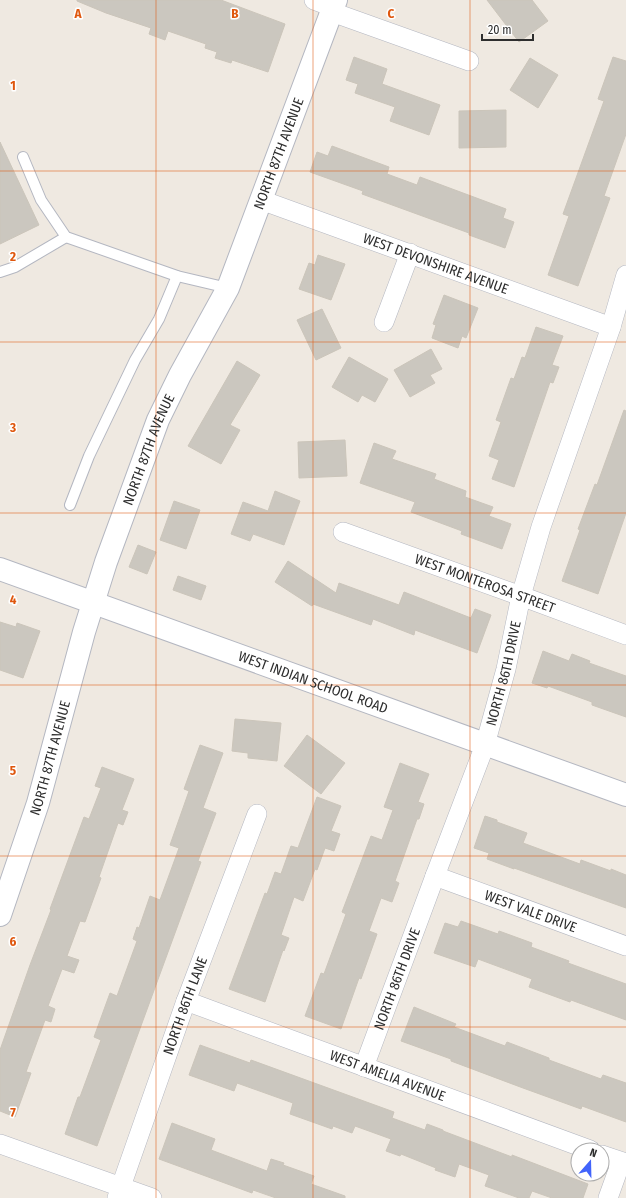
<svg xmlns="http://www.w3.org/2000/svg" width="626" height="1198" font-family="'Fira Sans Condensed',sans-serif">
<rect width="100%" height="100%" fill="#efe9e1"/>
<g fill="#cbc7bf" stroke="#cbc5ba">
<polygon points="77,0 221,0 285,24 268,72 232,60 231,63 215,58 217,52 205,48 206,44 168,31 165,40 149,34 151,28 106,13 77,1"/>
<polygon points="487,0 532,0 548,21 519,42"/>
<polygon points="354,57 387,69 382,84 440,105 429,135 390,121 395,107 355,93 358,84 346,80"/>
<polygon points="613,57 626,61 626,134 604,196 610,198 578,286 548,275 569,216 563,214 604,101 598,99"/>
<polygon points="530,58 558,75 538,108 510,90"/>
<polygon points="506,110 506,147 459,148 459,111"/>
<polygon points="0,142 39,225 0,244"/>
<polygon points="332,146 389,167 387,174 417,185 420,177 506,209 503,218 514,222 505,248 469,235 469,233 362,194 363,191 310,172 317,152 328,156"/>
<polygon points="318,255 345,264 331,300 299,289 309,263 315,265"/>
<polygon points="444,295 478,308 466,338 462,336 458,348 432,338 436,325 433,324"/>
<polygon points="322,309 341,348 316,360 297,320"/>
<polygon points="536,327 563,336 552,365 559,367 553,383 550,382 514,487 492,479 499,460 489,456 501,422 496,420 511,378 514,379 522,357 525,358"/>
<polygon points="431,349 442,369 430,375 435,383 410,397 394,370"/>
<polygon points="349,357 388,379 375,402 362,395 358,402 332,387"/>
<polygon points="237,361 260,375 230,425 240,430 221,464 188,446"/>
<polygon points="624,410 626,411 626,513 598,594 562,581 580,530 578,529 595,484 597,485"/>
<polygon points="345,440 347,476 299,478 298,442"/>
<polygon points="374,443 396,451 392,459 436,474 434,479 466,491 465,497 493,507 489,516 511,524 502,549 461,534 462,531 411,512 415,502 360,483"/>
<polygon points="275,491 300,501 284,545 253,534 250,541 231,534 243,502 268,511"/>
<polygon points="174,501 200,510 186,549 160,540"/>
<polygon points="138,545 156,552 147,574 129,567"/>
<polygon points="288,561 336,593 339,583 399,605 404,592 471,618 475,609 491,615 477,653 415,630 414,635 373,619 371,625 313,604 312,606 275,582"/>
<polygon points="178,576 206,586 201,600 173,590"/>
<polygon points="0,622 16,627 17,623 40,631 23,678 0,670"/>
<polygon points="543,651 569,661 572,654 590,661 589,663 626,676 626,717 592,705 592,702 548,686 547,688 532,683"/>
<polygon points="235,719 281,723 277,761 248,758 248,753 232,751"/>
<polygon points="307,735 345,763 321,794 284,766"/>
<polygon points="200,745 223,753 203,808 216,813 198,861 201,862 97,1146 65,1134 78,1097 80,1097 101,1040 94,1037 110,993 117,996 137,941 133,939 137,927 139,928 150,896 160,900 179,848 170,845 189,791 184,789"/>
<polygon points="400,763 429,774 418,802 424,804 419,819 417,819 395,881 399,883 392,902 381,898 369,931 377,934 361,979 359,978 341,1029 305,1016 321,973 324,974 346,914 342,912 371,836 382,840 393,810 384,807"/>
<polygon points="102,767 134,779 122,810 128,812 123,825 118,823 99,877 101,878 85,922 80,921 67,956 79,960 74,973 62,969 48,1006 55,1009 51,1022 45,1020 26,1072 31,1073 15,1117 0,1111 0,1050 30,965 51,910 50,909 84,817 89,819 101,788 95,786"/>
<polygon points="317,797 341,806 331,831 340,834 334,851 325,848 317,870 315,869 303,901 294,897 281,935 289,938 284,951 283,950 265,1002 229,989 265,893 267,894 275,872 281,874 291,846 298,848"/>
<polygon points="485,816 497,820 497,822 527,833 523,843 580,864 581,860 611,871 611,869 626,875 626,908 514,868 514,869 487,859 489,853 474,848"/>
<polygon points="461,921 498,934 499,931 532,943 531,947 569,961 568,963 626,984 626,1020 571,1000 570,1002 529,987 532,979 478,959 475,967 434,953 445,923 458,927"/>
<polygon points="414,1007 456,1024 454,1027 505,1046 507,1042 549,1058 549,1060 601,1079 603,1075 626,1083 626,1122 582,1106 581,1109 523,1088 451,1061 451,1059 401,1041"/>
<polygon points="200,1045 250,1063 251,1060 394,1112 392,1118 425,1130 427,1124 443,1130 443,1131 512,1157 512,1155 588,1184 583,1198 552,1198 532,1191 529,1198 519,1198 485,1186 489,1175 459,1164 455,1177 435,1170 436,1168 401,1154 400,1156 386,1151 391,1139 355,1126 352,1133 333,1126 332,1129 290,1114 293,1103 237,1083 234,1091 189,1075"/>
<polygon points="172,1123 215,1139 211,1150 267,1171 271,1159 284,1163 283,1165 314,1176 311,1184 345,1196 345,1198 276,1198 253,1190 252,1193 159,1159"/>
</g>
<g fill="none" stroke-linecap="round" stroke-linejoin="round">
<defs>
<g id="lane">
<polyline points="23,157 41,200 66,237 177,276 228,288"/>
<polyline points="0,272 15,267 66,237"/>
<polyline points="70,505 89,456 135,360 159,319 177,276"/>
</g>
<g id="street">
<polyline points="314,0 333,7"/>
<polyline points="332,12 469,61"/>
<path id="s1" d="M261,200L611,327"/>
<polyline points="384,322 410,253"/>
<path id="s2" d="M343,532L521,596L626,635"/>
<path id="s3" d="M435,876L626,946"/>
<path id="s4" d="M186,1001L590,1150"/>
<path id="s5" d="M364,1067L435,876L485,745L506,669L521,596L541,527L611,327L626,275"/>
<polyline points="0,1144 152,1198"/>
<polyline points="602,1155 626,1163"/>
<path id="s6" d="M117,1198L186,1001L257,814"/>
<polyline points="608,1198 621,1162"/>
</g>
<g id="secondary">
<path id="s7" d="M0,569L626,795"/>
<path id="s8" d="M0,915L38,803L84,632L106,562L158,420L180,375L228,288L336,0"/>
</g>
</defs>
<use href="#lane" stroke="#b4b7c1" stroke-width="12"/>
<use href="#street" stroke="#b4b7c1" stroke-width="20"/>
<use href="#secondary" stroke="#b4b7c1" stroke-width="24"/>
<use href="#lane" stroke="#fff" stroke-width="10"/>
<use href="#street" stroke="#fff" stroke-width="19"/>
<use href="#secondary" stroke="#fff" stroke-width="22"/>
</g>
<path fill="none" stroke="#df570e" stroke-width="1" stroke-opacity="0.55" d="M156,0V1198M313,0V1198M470,0V1198M0,171H626M0,342H626M0,513H626M0,685H626M0,856H626M0,1027H626"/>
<g text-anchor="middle" stroke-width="3" stroke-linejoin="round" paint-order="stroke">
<g font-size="14" fill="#2e2e2e" stroke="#fff">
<text dy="5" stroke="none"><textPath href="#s8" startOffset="813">NORTH 87TH AVENUE</textPath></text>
<text dy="5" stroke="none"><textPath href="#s1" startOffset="186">WEST DEVONSHIRE AVENUE</textPath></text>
<text dy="5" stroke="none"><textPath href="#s8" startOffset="489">NORTH 87TH AVENUE</textPath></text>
<text dy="5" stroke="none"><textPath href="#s2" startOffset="151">WEST MONTEROSA STREET</textPath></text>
<text dy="5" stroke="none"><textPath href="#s5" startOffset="418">NORTH 86TH DRIVE</textPath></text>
<text dy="5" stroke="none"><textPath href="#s7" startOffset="333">WEST INDIAN SCHOOL ROAD</textPath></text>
<text dy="5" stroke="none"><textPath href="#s8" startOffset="165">NORTH 87TH AVENUE</textPath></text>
<text dy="5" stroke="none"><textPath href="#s3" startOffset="102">WEST VALE DRIVE</textPath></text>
<text dy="5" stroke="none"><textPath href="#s5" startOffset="94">NORTH 86TH DRIVE</textPath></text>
<text dy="5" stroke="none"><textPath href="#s6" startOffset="204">NORTH 86TH LANE</textPath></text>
<text dy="5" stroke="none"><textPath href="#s4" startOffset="215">WEST AMELIA AVENUE</textPath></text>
</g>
</g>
<g font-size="13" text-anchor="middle" font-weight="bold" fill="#df570e" stroke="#fff" stroke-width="3" stroke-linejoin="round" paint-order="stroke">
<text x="78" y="18">A</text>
<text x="235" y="18">B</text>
<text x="391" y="18">C</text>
<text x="13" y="90">1</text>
<text x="13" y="261">2</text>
<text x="13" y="432">3</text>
<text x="13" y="604">4</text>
<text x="13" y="775">5</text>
<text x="13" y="946">6</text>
<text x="13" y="1117">7</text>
</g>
<g transform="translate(590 1162) rotate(20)"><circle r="19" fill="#ffffff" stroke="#ababab"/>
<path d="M0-3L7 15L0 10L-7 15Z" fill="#4264fb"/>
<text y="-6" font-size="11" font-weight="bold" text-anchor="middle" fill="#2e2e2e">N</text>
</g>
<path d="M482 34v6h51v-6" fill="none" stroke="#2e2e2e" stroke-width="2"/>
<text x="488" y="34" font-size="12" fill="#2e2e2e" stroke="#ffffff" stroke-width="3" paint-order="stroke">20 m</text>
</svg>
